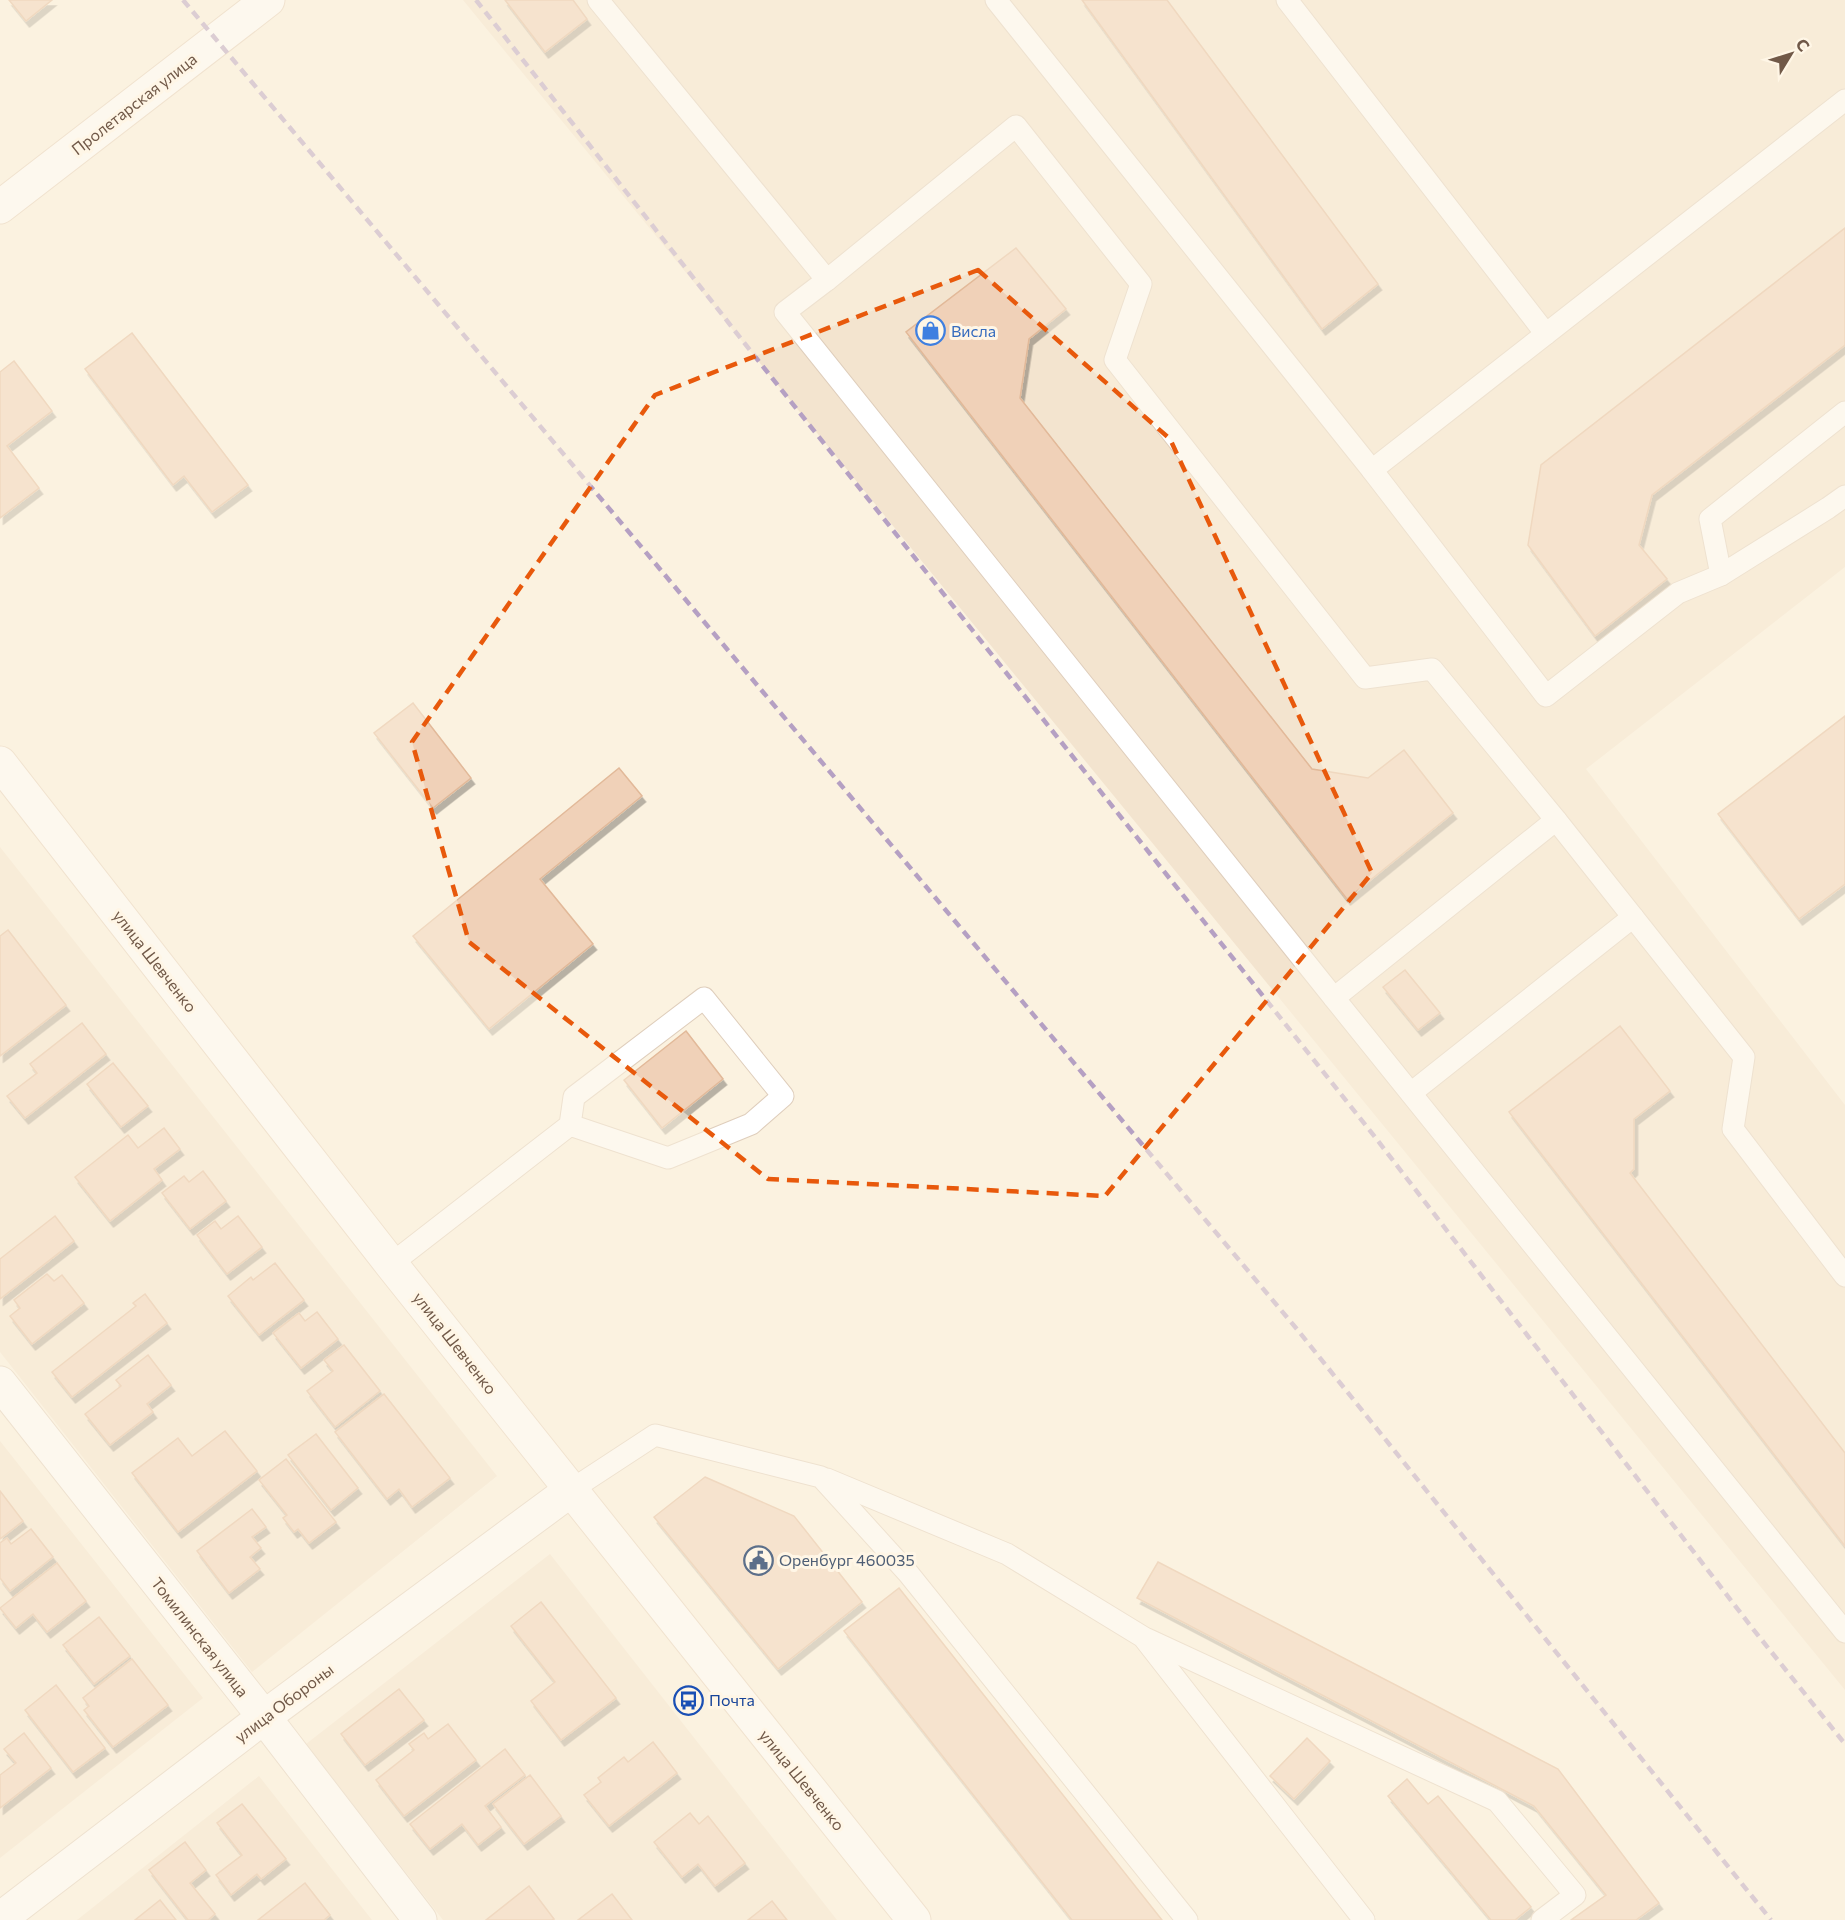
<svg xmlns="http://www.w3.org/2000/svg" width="1845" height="1920" font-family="Commissioner,sans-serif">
<defs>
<filter id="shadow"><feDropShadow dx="3.5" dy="6" stdDeviation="0" flood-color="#0004"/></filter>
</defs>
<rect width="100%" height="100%" fill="#fbf2e0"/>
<g fill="#f3e4cf">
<polygon points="463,0 1845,0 1845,567 1586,769 1845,1105 1845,1690"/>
<polygon points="0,847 497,1476 252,1672 0,1352"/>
<polygon points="0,1441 203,1698 0,1858"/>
<polygon points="550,1554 837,1920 443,1920 306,1744"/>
<polygon points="259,1776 372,1920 77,1920"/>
</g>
<g fill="#f0d1b8" stroke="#e2b999" stroke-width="1.5" filter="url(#shadow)">
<polygon points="9,0 52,0 26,21"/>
<polygon points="505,0 573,0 587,19 545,52"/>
<polygon points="1082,0 1167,0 1378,284 1322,329"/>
<polygon points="1845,228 1845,345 1652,495 1639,545 1667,579 1595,636 1528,545 1541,465"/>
<polygon points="1016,248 1066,309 1029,339 1020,398 1312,769 1368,778 1404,750 1453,813 1347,899 906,332"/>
<polygon points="132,333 248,485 212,512 184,476 173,485 85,369"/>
<polygon points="14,361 52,411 7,446 39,488 0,518 0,372"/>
<polygon points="413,703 471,778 433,808 374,733"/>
<polygon points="1845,716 1845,884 1799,919 1718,814"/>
<polygon points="619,768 642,796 540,879 593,944 489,1029 413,936"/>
<polygon points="8,930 66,1005 0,1056 0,936"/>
<polygon points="1405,970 1440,1013 1418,1030 1383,987"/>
<polygon points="82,1023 106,1054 25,1118 7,1096 37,1073 30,1064"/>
<polygon points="1620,1026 1670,1091 1634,1119 1634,1169 1630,1173 1845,1453 1845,1546 1509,1112"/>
<polygon points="686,1031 723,1079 662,1128 624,1080"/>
<polygon points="113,1063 148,1106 121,1127 87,1084"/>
<polygon points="164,1128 180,1149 154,1169 162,1180 110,1221 75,1177 128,1135 138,1148"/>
<polygon points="203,1171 226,1201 190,1229 162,1193 184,1176 189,1182"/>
<polygon points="55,1216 74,1241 0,1299 0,1259"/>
<polygon points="238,1216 262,1247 227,1274 197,1235 215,1221 221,1229"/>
<polygon points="275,1263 304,1300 259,1335 228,1296 251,1277 253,1280"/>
<polygon points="47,1274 54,1281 62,1275 84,1303 32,1344 10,1316 20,1308 14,1300"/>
<polygon points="145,1294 167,1323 72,1397 52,1372 136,1306 133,1303"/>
<polygon points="317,1312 338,1339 301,1368 273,1333 299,1313 305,1321"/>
<polygon points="344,1345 380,1391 335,1427 307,1391 333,1371 324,1360"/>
<polygon points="148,1355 171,1385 147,1404 153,1412 110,1445 85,1414 121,1386 116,1380"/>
<polygon points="384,1394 450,1478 412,1507 399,1489 387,1499 335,1432"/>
<polygon points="225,1431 257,1471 178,1532 132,1473 178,1438 192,1456"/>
<polygon points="316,1434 358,1488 331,1510 288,1455"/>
<polygon points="286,1459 336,1522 309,1543 298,1529 294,1532 283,1518 287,1515 259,1480"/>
<polygon points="705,1477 794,1516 862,1602 778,1669 654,1517"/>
<polygon points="0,1491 23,1521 0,1539"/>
<polygon points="252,1509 266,1527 252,1537 261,1548 250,1557 260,1569 229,1593 197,1551"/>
<polygon points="31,1529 53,1557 10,1591 0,1578 0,1543 7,1538 11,1544"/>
<polygon points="1158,1562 1558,1769 1659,1903 1636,1920 1571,1920 1606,1895 1534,1806 1137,1598"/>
<polygon points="57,1563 86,1601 47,1632 33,1614 16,1628 0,1608"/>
<polygon points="899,1588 1162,1920 1072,1920 844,1631"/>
<polygon points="541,1602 616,1698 561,1740 531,1701 555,1682 511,1626"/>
<polygon points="99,1617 130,1656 94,1684 63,1645"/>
<polygon points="132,1659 168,1705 113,1747 84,1710 89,1706 83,1698"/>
<polygon points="56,1685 105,1748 73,1772 25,1710"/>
<polygon points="399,1689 424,1720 365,1765 341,1734"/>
<polygon points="448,1724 476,1760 404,1816 376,1780 414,1750 409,1744 424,1733 428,1739"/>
<polygon points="24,1733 51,1768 0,1808 0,1775 16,1763 4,1749"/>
<polygon points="1307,1738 1330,1761 1294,1799 1270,1776"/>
<polygon points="653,1742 677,1773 609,1826 584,1795 601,1782 598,1778 624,1757 628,1762"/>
<polygon points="505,1749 525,1775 485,1806 501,1827 478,1845 462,1824 430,1849 410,1824"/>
<polygon points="530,1775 561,1816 524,1844 493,1804"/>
<polygon points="1407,1779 1428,1804 1438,1796 1531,1907 1515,1920 1491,1920 1388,1796"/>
<polygon points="242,1804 286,1859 261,1879 257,1874 231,1895 216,1875 242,1855 217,1823"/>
<polygon points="690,1813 699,1824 708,1816 745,1863 715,1886 698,1864 682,1877 654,1842"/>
<polygon points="185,1842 206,1870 190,1883 215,1914 208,1920 188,1920 149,1870"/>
<polygon points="305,1883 330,1915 324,1920 258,1920"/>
<polygon points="529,1886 554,1919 552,1920 486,1920"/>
<polygon points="612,1894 632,1920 578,1920"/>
<polygon points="160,1900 176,1920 135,1920"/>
<polygon points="772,1901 787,1920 748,1920"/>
</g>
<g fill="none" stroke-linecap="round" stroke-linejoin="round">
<defs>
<g id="service">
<polyline points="598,0 827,280"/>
<polyline points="996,0 1372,470"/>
<polyline points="1287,0 1546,334"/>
<polyline points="1845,100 1372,470 1546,696 1678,593 1721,575 1828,508 1845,496"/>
<polyline points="1721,575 1710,519 1845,412"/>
<polyline points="1334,998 1556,820"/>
<polyline points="1411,1093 1633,917"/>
<polyline points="391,1264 570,1125 668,1158 751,1124 783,1096 704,998 574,1097 570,1125"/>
<polyline points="1845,1276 1733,1129 1744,1057 1556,820 1432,669 1365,678 1115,360 1141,284 1016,126 827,280 785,312 1334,998 1845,1632"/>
<polyline points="827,1479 1007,1554 1143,1637 1364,1920"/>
<polyline points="571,1490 655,1435 821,1477 908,1573 1187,1920"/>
<polyline points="1147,1639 1497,1801 1575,1895 1542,1920"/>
</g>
<g id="minor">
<polyline points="0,1383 264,1717 420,1920"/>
<polyline points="0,1919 264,1717 571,1490"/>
</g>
<g id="secondary">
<polyline points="0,207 268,0"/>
<polyline points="0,763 391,1264 914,1920"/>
</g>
</defs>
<use href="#service" stroke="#dfcebc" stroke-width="23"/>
<use href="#minor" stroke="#dfcebc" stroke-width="35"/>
<use href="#secondary" stroke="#e4d0bb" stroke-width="35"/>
<use href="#service" stroke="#fff" stroke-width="21"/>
<use href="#minor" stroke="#fff" stroke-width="33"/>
<use href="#secondary" stroke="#fff" stroke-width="33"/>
<g stroke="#b5a0c3" stroke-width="4.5" stroke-dasharray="9 6" stroke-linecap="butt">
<polyline points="183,0 1296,1328 1771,1920"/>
<polyline points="476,0 753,354 1375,1137 1753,1629 1845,1744"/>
</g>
</g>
<path d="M0 0H1845V1920H0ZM978,270L1170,439L1372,873L1105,1196L768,1179L469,942L412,742L655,395Z" fill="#fbf2e0" fill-opacity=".55" fill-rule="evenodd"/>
<path fill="none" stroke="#e8590c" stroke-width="4.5" stroke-dasharray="12 8" stroke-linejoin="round" d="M978,270L1170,439L1372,873L1105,1196L768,1179L469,942L412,742L655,395Z"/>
<defs>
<symbol id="shop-ring" viewBox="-11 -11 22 22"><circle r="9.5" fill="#fff6e6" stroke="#3f7fe0" stroke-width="1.5"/><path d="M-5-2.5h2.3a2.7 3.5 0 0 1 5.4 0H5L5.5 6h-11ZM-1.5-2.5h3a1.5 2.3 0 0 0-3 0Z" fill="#3f7fe0"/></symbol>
<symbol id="civic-ring" viewBox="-11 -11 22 22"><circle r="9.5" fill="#fff6e6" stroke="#5c6f8a" stroke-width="1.5"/><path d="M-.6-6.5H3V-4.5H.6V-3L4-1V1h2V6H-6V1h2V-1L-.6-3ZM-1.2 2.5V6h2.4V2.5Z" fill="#5c6f8a"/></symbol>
<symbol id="bus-ring" viewBox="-11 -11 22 22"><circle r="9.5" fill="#fff6e6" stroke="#1a4fb4" stroke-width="1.5"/><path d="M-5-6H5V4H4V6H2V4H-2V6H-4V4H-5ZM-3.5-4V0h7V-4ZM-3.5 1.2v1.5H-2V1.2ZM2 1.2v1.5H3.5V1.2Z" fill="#1a4fb4"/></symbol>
</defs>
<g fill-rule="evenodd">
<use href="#shop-ring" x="914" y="314" width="33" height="33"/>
<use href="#civic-ring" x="742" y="1544" width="33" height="33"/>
<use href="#bus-ring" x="672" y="1684" width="33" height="33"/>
</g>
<g text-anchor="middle" stroke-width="6" stroke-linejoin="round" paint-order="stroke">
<g font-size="16" fill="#715948" stroke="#fff6e6">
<text transform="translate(134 104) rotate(-38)" y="6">Пролетарская улица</text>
<text transform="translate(155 961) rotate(52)" y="6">улица Шевченко</text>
<text transform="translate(455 1343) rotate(52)" y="6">улица Шевченко</text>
<text transform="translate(200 1637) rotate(52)" y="6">Томилинская улица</text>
<text transform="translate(284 1703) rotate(-37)" y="6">улица Обороны</text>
<text transform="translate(802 1780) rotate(51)" y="6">улица Шевченко</text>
</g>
<g font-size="16" fill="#366cbe" stroke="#fff6e6" text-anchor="start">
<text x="951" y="337">Висла</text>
</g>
<g font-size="16" fill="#4e5e75" stroke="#fff6e6" text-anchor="start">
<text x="779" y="1566">Оренбург 460035</text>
</g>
<g font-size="16" fill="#164399" stroke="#fff6e6" text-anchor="start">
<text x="709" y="1706">Почта</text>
</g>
</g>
<g transform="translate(1791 54) rotate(52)" stroke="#fff6e6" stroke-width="4.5" paint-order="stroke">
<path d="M0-4.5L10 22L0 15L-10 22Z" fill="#715948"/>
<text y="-9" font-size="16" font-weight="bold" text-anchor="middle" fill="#715948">С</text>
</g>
</svg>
